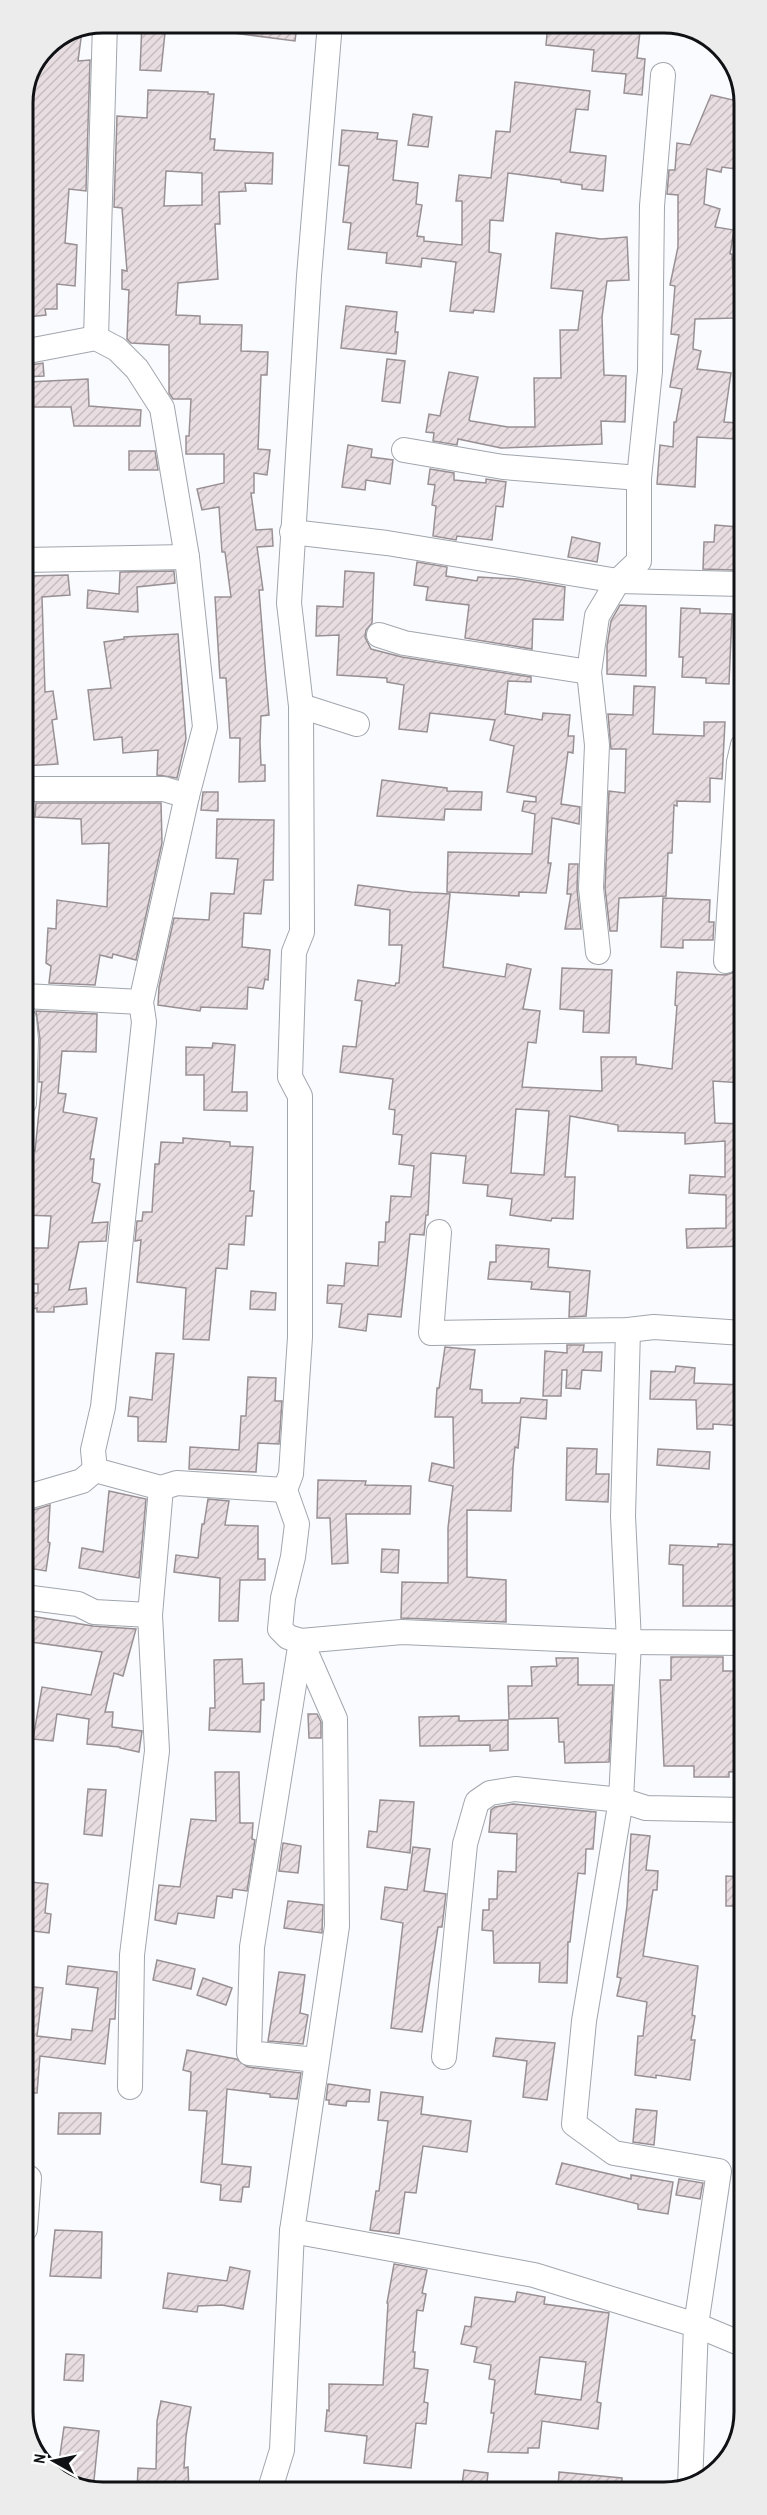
<svg xmlns="http://www.w3.org/2000/svg" width="767" height="2515" font-family="'Archivo Narrow',sans-serif">
<defs>
<pattern id="building-hatch" width="6" height="6" patternUnits="userSpaceOnUse" patternTransform="scale(1.5)"><rect width="6" height="6" fill="#e8dee2"/><path d="M-1 1l2-2M0 6l6-6M5 7l2-2" fill="none" stroke="#c6bdc1"/></pattern>
</defs>
<rect width="100%" height="100%" fill="#f9fbff"/>
<g fill="url(#building-hatch)" stroke="#999094" stroke-width="1.5" fill-rule="evenodd">
<polygon points="142,23 166,23 161,71 140,70"/>
<polygon points="235,23 297,25 295,41 234,33"/>
<polygon points="548,23 641,23 637,58 645,59 642,95 624,93 626,74 592,71 594,50 546,45"/>
<polygon points="82,31 78,61 90,60 86,191 69,189 65,243 77,245 75,286 57,284 57,309 45,309 46,315 27,317 26,309 23,309 23,204 28,149 23,148 22,103 46,46"/>
<polygon points="515,82 590,91 588,110 576,109 570,152 606,156 603,191 582,189 582,185 561,182 561,180 508,173 503,221 490,220 489,252 501,254 494,312 474,310 473,313 450,311 456,262 422,258 421,267 386,263 387,253 348,249 351,223 343,222 349,166 339,165 342,130 378,133 377,139 397,141 393,180 418,183 416,204 422,205 417,236 424,237 424,241 462,245 462,201 456,201 459,175 491,178 496,131 510,132"/>
<path d="M148,90L208,92V94H214L210,139H215L214,150L273,153L272,184L245,183L246,191L219,192L220,224H215L218,279L178,283L176,315L200,316V324L242,325L241,351L268,352L267,375H261L258,449L270,450L267,475L254,473V493H251L256,530L272,529L273,546L257,547L263,590H259L269,715L261,716L260,742L261,765H265V781L239,782L240,738H230L226,678H220L215,597H231L225,552H222L219,507L202,510L197,489L224,483V454H186V436H189L191,399H173L169,393V345L131,343L127,339L129,290L122,289V270L127,271L122,208L114,207L117,116L147,118ZM166,171L202,173V205L164,206Z"/>
<polygon points="711,95 742,102 742,170 722,167 721,172 707,169 704,204 720,209 715,227 734,230 730,254 732,254 735,318 695,319 693,349 701,351 697,369 731,373 724,422 738,423 738,439 697,437 695,487 657,484 660,445 673,447 674,422 676,422 682,389 670,387 679,335 671,334 675,286 670,285 678,247 678,195 667,194 669,170 675,170 677,143 690,145"/>
<polygon points="413,114 432,117 428,147 408,145"/>
<polygon points="556,233 601,239 627,237 629,280 607,281 602,317 604,375 626,376 625,422 601,421 602,444 501,448 458,439 457,445 433,441 434,433 426,432 429,414 440,416 449,372 478,377 469,420 471,421 508,427 535,427 534,378 561,378 560,330 578,330 583,291 551,288"/>
<polygon points="346,306 397,312 395,332 398,332 396,354 341,348"/>
<polygon points="387,359 405,361 400,403 382,401"/>
<polygon points="43,363 44,376 23,377 23,366"/>
<polygon points="88,379 89,406 141,410 140,426 74,426 71,407 31,407 29,382"/>
<polygon points="348,445 372,449 371,457 393,460 390,484 366,480 365,490 342,487"/>
<polygon points="129,451 155,451 158,470 129,470"/>
<polygon points="430,469 454,473 454,480 486,483 486,479 506,482 503,507 496,506 492,540 457,536 456,540 433,536 436,506 432,505 435,485 428,484"/>
<polygon points="715,525 738,527 736,545 742,545 742,563 734,563 734,570 703,569 704,542 714,542"/>
<polygon points="572,537 600,543 597,562 568,557"/>
<polygon points="417,562 447,567 446,576 477,581 478,577 517,579 565,587 563,620 533,619 532,649 465,638 469,605 426,600 428,587 414,585"/>
<polygon points="174,571 175,583 137,587 138,612 87,608 88,590 119,594 120,572"/>
<polygon points="345,571 374,573 372,623 366,630 365,637 371,649 402,657 531,677 531,682 508,681 505,714 542,720 543,713 570,715 568,736 574,736 573,753 568,752 561,804 580,807 579,824 552,818 548,863 551,863 546,893 519,892 519,896 447,892 448,852 532,854 535,814 522,811 524,801 536,802 536,797 507,792 514,746 490,740 495,720 430,713 427,732 399,729 404,685 387,682 387,678 337,675 339,635 316,636 317,606 343,607"/>
<polygon points="68,575 70,595 42,597 45,692 53,691 57,719 52,720 58,764 23,766 23,648 28,648 25,591 30,591 30,576"/>
<polygon points="620,605 646,606 646,676 607,674 607,646 611,621"/>
<polygon points="681,608 700,609 700,613 732,614 729,684 706,683 706,678 682,677 683,657 679,657"/>
<polygon points="178,634 186,739 177,778 157,775 158,750 123,753 122,737 94,740 88,690 111,688 104,642 124,639 124,637"/>
<polygon points="634,686 655,687 653,734 704,736 704,722 725,722 722,779 710,778 710,802 677,801 677,806 674,805 672,853 668,853 666,896 619,898 617,931 610,931 605,888 609,791 625,793 626,749 611,749 608,714 633,715"/>
<polygon points="382,780 447,788 447,791 482,792 481,810 445,809 444,820 377,816"/>
<polygon points="203,792 218,792 218,811 201,810"/>
<polygon points="36,803 161,803 162,843 136,960 113,954 112,958 100,955 95,985 49,983 51,966 46,963 48,928 56,929 57,900 107,907 109,843 82,844 81,819 35,817"/>
<polygon points="217,819 274,820 273,880 264,880 261,914 244,913 242,947 270,950 268,980 265,979 263,989 248,987 247,1009 201,1007 200,1011 158,1005 159,987 174,918 209,920 211,893 234,894 238,859 216,858"/>
<polygon points="569,864 578,864 577,889 581,929 565,929 571,894 567,894"/>
<path d="M358,885L411,892L450,894L443,967L505,977L507,964L531,969L523,1009L540,1011L536,1043L528,1042L522,1087L602,1091L601,1057H636V1064L672,1069L677,1006L675,1005L677,972L726,975L743,969V1083L713,1081L715,1123L743,1124V1246L687,1248L686,1229L726,1228V1195L689,1193L690,1175L725,1177V1141L685,1144V1133L618,1131V1125L570,1116L565,1177H575L573,1219L552,1218L551,1221L510,1215L512,1199L487,1196L488,1185L463,1183L466,1156L431,1153L428,1215H426L424,1235L410,1234L401,1317L368,1314L366,1331L339,1327L342,1304L327,1303L328,1285L344,1286L346,1263L378,1266L379,1242H385L386,1222H389L391,1196L411,1197L414,1166L399,1164L402,1135L393,1134L395,1110L389,1109L393,1079L340,1072L343,1046L356,1047L362,1001L355,1000L358,980L395,986L396,983H399L402,945H389L390,910L355,905ZM516,1109L549,1111L544,1175L511,1173Z"/>
<polygon points="663,898 710,900 709,922 714,922 713,940 683,940 683,948 661,947"/>
<polygon points="562,968 612,970 609,1033 583,1032 584,1011 560,1009"/>
<polygon points="36,1011 97,1014 96,1052 62,1051 58,1093 66,1094 63,1112 97,1118 90,1159 94,1159 92,1182 100,1184 92,1223 108,1222 106,1241 79,1242 69,1290 86,1288 87,1304 54,1307 54,1312 37,1312 37,1308 32,1309 31,1293 38,1293 38,1284 24,1284 24,1248 48,1248 51,1216 24,1215 28,1150 35,1151 42,1082 39,1082 40,1039"/>
<polygon points="213,1043 235,1045 232,1092 247,1092 247,1111 204,1110 204,1075 186,1075 186,1047 212,1048"/>
<polygon points="183,1138 230,1142 230,1146 253,1147 250,1191 254,1191 252,1216 246,1216 244,1245 229,1244 227,1269 216,1268 209,1340 183,1339 186,1288 137,1282 141,1240 135,1241 137,1221 142,1221 143,1212 152,1212 155,1164 159,1164 161,1142 183,1143"/>
<polygon points="496,1245 549,1249 548,1267 590,1271 586,1316 569,1317 570,1292 531,1289 532,1282 488,1279 490,1262 496,1262"/>
<polygon points="251,1291 276,1293 275,1310 250,1309"/>
<polygon points="567,1345 584,1345 583,1352 602,1352 601,1371 582,1370 580,1389 566,1388 567,1370 562,1370 561,1396 543,1396 545,1351 567,1353"/>
<polygon points="445,1347 475,1350 470,1389 482,1390 482,1403 520,1403 521,1398 547,1400 546,1419 521,1417 518,1448 515,1447 513,1467 511,1511 467,1510 467,1577 506,1580 506,1622 401,1618 402,1582 448,1583 448,1528 453,1486 429,1481 432,1463 454,1468 453,1417 435,1417 437,1388 439,1388"/>
<polygon points="156,1353 174,1354 166,1442 138,1441 138,1417 128,1416 130,1397 152,1400"/>
<polygon points="676,1366 695,1368 694,1383 743,1385 743,1426 713,1424 713,1429 697,1429 696,1400 650,1399 651,1371 675,1372"/>
<polygon points="248,1377 276,1378 275,1401 282,1401 279,1444 258,1443 256,1472 189,1469 190,1447 239,1450 241,1416 246,1416"/>
<polygon points="567,1448 597,1449 596,1474 609,1474 608,1502 566,1500"/>
<polygon points="658,1449 710,1452 709,1469 657,1465"/>
<polygon points="318,1480 366,1481 365,1485 411,1486 410,1514 346,1514 348,1563 332,1564 330,1518 317,1518"/>
<polygon points="109,1491 146,1499 139,1578 79,1568 82,1548 103,1552"/>
<polygon points="208,1499 229,1501 225,1525 258,1526 258,1559 265,1559 265,1580 240,1580 238,1621 219,1621 220,1578 174,1572 176,1555 198,1558 202,1524 204,1524"/>
<polygon points="50,1505 48,1542 50,1543 46,1571 28,1568 34,1528 26,1528 27,1512"/>
<polygon points="718,1544 744,1545 744,1606 683,1606 683,1565 669,1564 670,1545 718,1547"/>
<polygon points="382,1549 399,1550 398,1573 381,1572"/>
<polygon points="24,1615 93,1626 136,1629 123,1676 114,1673 105,1712 113,1712 112,1727 142,1731 139,1752 120,1748 120,1747 87,1744 89,1719 57,1714 53,1741 33,1739 42,1687 91,1695 102,1652 24,1641"/>
<polygon points="671,1657 723,1657 723,1671 741,1671 744,1771 729,1772 729,1777 694,1777 694,1766 664,1766 660,1680 671,1680"/>
<polygon points="556,1658 578,1658 578,1685 613,1685 609,1762 565,1763 564,1742 559,1742 558,1718 509,1719 508,1686 532,1686 531,1667 557,1666"/>
<polygon points="242,1659 243,1684 264,1683 264,1700 261,1700 260,1732 209,1730 210,1708 215,1708 214,1660"/>
<polygon points="308,1714 317,1714 321,1722 321,1738 309,1738"/>
<polygon points="459,1716 459,1721 508,1720 508,1750 490,1751 490,1745 420,1746 419,1717"/>
<polygon points="215,1772 239,1772 240,1823 253,1823 252,1839 255,1840 247,1891 233,1889 232,1898 217,1896 214,1918 178,1913 176,1924 155,1920 159,1885 180,1887 191,1819 216,1821"/>
<polygon points="88,1789 106,1790 102,1836 84,1834"/>
<polygon points="380,1800 414,1802 410,1853 367,1847 369,1831 377,1832"/>
<polygon points="513,1804 596,1812 593,1849 586,1849 585,1874 578,1873 570,1942 568,1942 567,1983 539,1982 540,1963 494,1963 493,1931 482,1930 483,1910 489,1910 489,1899 497,1899 498,1871 516,1872 517,1834 489,1832 491,1810 495,1807"/>
<polygon points="631,1834 650,1836 646,1870 658,1871 657,1890 653,1890 643,1956 698,1966 692,2015 695,2016 691,2040 695,2040 690,2080 656,2075 656,2078 635,2075 638,2036 643,2036 647,2002 617,1996 621,1978 617,1977 627,1906"/>
<polygon points="283,1843 301,1846 298,1873 279,1871"/>
<polygon points="413,1847 430,1849 424,1891 446,1894 442,1927 438,1927 422,2032 391,2028 403,1923 381,1919 385,1887 407,1890"/>
<polygon points="726,1876 744,1877 744,1906 726,1906"/>
<polygon points="31,1882 48,1884 45,1913 51,1914 49,1933 25,1930 25,1910 28,1911"/>
<polygon points="288,1901 323,1905 322,1933 284,1928"/>
<polygon points="157,1960 195,1969 191,1989 153,1980"/>
<polygon points="68,1966 117,1972 115,2019 110,2019 105,2064 40,2056 37,2093 25,2092 25,1986 43,1988 37,2036 71,2040 72,2029 92,2031 98,1988 66,1984"/>
<polygon points="279,1972 305,1975 300,2013 308,2015 303,2044 268,2041"/>
<polygon points="203,1978 232,1988 226,2005 197,1995"/>
<polygon points="496,2038 555,2043 547,2100 523,2097 527,2061 493,2056"/>
<polygon points="187,2050 236,2059 248,2067 301,2073 297,2099 270,2097 270,2094 227,2089 222,2164 251,2167 249,2187 243,2187 241,2202 220,2200 221,2185 201,2182 207,2111 189,2110 191,2072 183,2070"/>
<polygon points="328,2084 370,2090 369,2102 347,2101 346,2106 329,2104 329,2100 326,2100"/>
<polygon points="381,2092 423,2097 421,2114 471,2121 467,2152 423,2146 416,2193 405,2192 399,2234 370,2230 376,2191 379,2191 388,2121 378,2120"/>
<polygon points="636,2109 657,2111 654,2145 633,2142"/>
<polygon points="59,2113 101,2113 100,2134 58,2134"/>
<polygon points="562,2163 631,2179 631,2175 673,2182 668,2214 638,2209 638,2204 556,2184"/>
<polygon points="679,2179 703,2183 700,2199 676,2195"/>
<polygon points="55,2230 102,2232 101,2278 50,2276"/>
<polygon points="394,2264 427,2270 422,2293 426,2294 423,2311 417,2310 413,2352 415,2352 414,2368 428,2370 424,2402 428,2403 426,2424 416,2423 411,2468 364,2463 367,2436 325,2431 327,2410 329,2411 329,2384 383,2385 388,2304 387,2303"/>
<polygon points="230,2267 250,2271 243,2309 222,2305 198,2306 197,2312 163,2308 168,2273 227,2281"/>
<path d="M517,2292L545,2297L544,2304L609,2313L597,2402L601,2403L598,2429L542,2421L539,2448H528V2453L488,2452L494,2413H491L495,2380L489,2379L491,2365L474,2362L477,2347L461,2344L465,2326L471,2327L475,2297L515,2302ZM540,2357L586,2362L581,2400L535,2394Z"/>
<polygon points="66,2354 84,2355 83,2381 64,2380"/>
<polygon points="161,2401 191,2407 186,2436 184,2468 188,2467 189,2492 137,2492 138,2468 156,2469 157,2421"/>
<polygon points="64,2427 99,2431 93,2490 57,2476"/>
<polygon points="464,2470 488,2473 486,2491 461,2491"/>
<polygon points="559,2472 622,2478 622,2490 558,2490"/>
</g>
<g fill="none" stroke-linecap="round" stroke-linejoin="round">
<defs>
<g id="street">
<polyline points="96,338 105,23"/>
<polyline points="23,352 96,338 117,349 137,369 162,408 187,557 205,727 187,796 141,1002 144,1022 103,1407 93,1450 95,1470"/>
<polyline points="404,450 503,467 639,478"/>
<polyline points="292,532 387,543 618,581 742,584"/>
<polyline points="23,560 187,557"/>
<polyline points="379,635 404,643 589,672"/>
<polyline points="301,706 357,724"/>
<polyline points="23,789 164,789 187,796"/>
<polyline points="598,952 591,888 597,745 589,672 597,616 618,581 639,561 639,478 650,371 652,206 663,75"/>
<polyline points="726,961 739,762 743,745"/>
<polyline points="24,996 141,1002"/>
<polyline points="24,1019 26,1040 24,1103"/>
<polyline points="439,1232 431,1333 628,1330 654,1327 743,1333"/>
<polyline points="628,1330 623,1516 629,1642 621,1800 584,2021 574,2124 614,2153 719,2171 696,2325 690,2486"/>
<polyline points="24,1498 82,1481 95,1470 161,1488 177,1483 285,1490"/>
<polyline points="24,1597 78,1604 94,1612 150,1615"/>
<polyline points="444,2057 465,1844 477,1802 490,1793 515,1789 621,1800 646,1808 744,1810"/>
<polyline points="316,2060 249,2053 252,1947 301,1641 402,1632 629,1642 744,1643"/>
<polyline points="130,2087 132,1955 157,1751 150,1615 161,1488"/>
<polyline points="25,2229 29,2178"/>
<polyline points="292,2231 534,2275 696,2325 744,2345"/>
<polyline points="269,2492 282,2450 292,2231 337,1926 335,1719 301,1641 288,1637 280,1629 283,1598 293,1557 297,1524 285,1490 291,1474 300,1337 300,1096 290,1077 294,952 302,932 301,706 289,603 309,276 330,23"/>
</g>
</defs>
<use href="#street" stroke="#a1a6ad" stroke-width="26"/>
<use href="#street" stroke="#fff" stroke-width="24"/>
</g>
<path d="M0 0H767V2515H0ZM103 33H664A70 70 0 0 1 734 103V2412A70 70 0 0 1 664 2482H103A70 70 0 0 1 33 2412V103A70 70 0 0 1 103 33Z" fill="#ececec" fill-rule="evenodd"/>
<path fill="none" stroke="#0f1114" stroke-width="3" d="M103 33H664A70 70 0 0 1 734 103V2412A70 70 0 0 1 664 2482H103A70 70 0 0 1 33 2412V103A70 70 0 0 1 103 33Z"/>
<g transform="translate(54 2461) rotate(279)" stroke="#ffffff" stroke-width="4.5" paint-order="stroke">
<path d="M0-4.5L10 22L0 15L-10 22Z" fill="#0f1114"/>
<text y="-9" font-size="16" font-weight="bold" text-anchor="middle" fill="#0f1114">N</text>
</g>
</svg>
